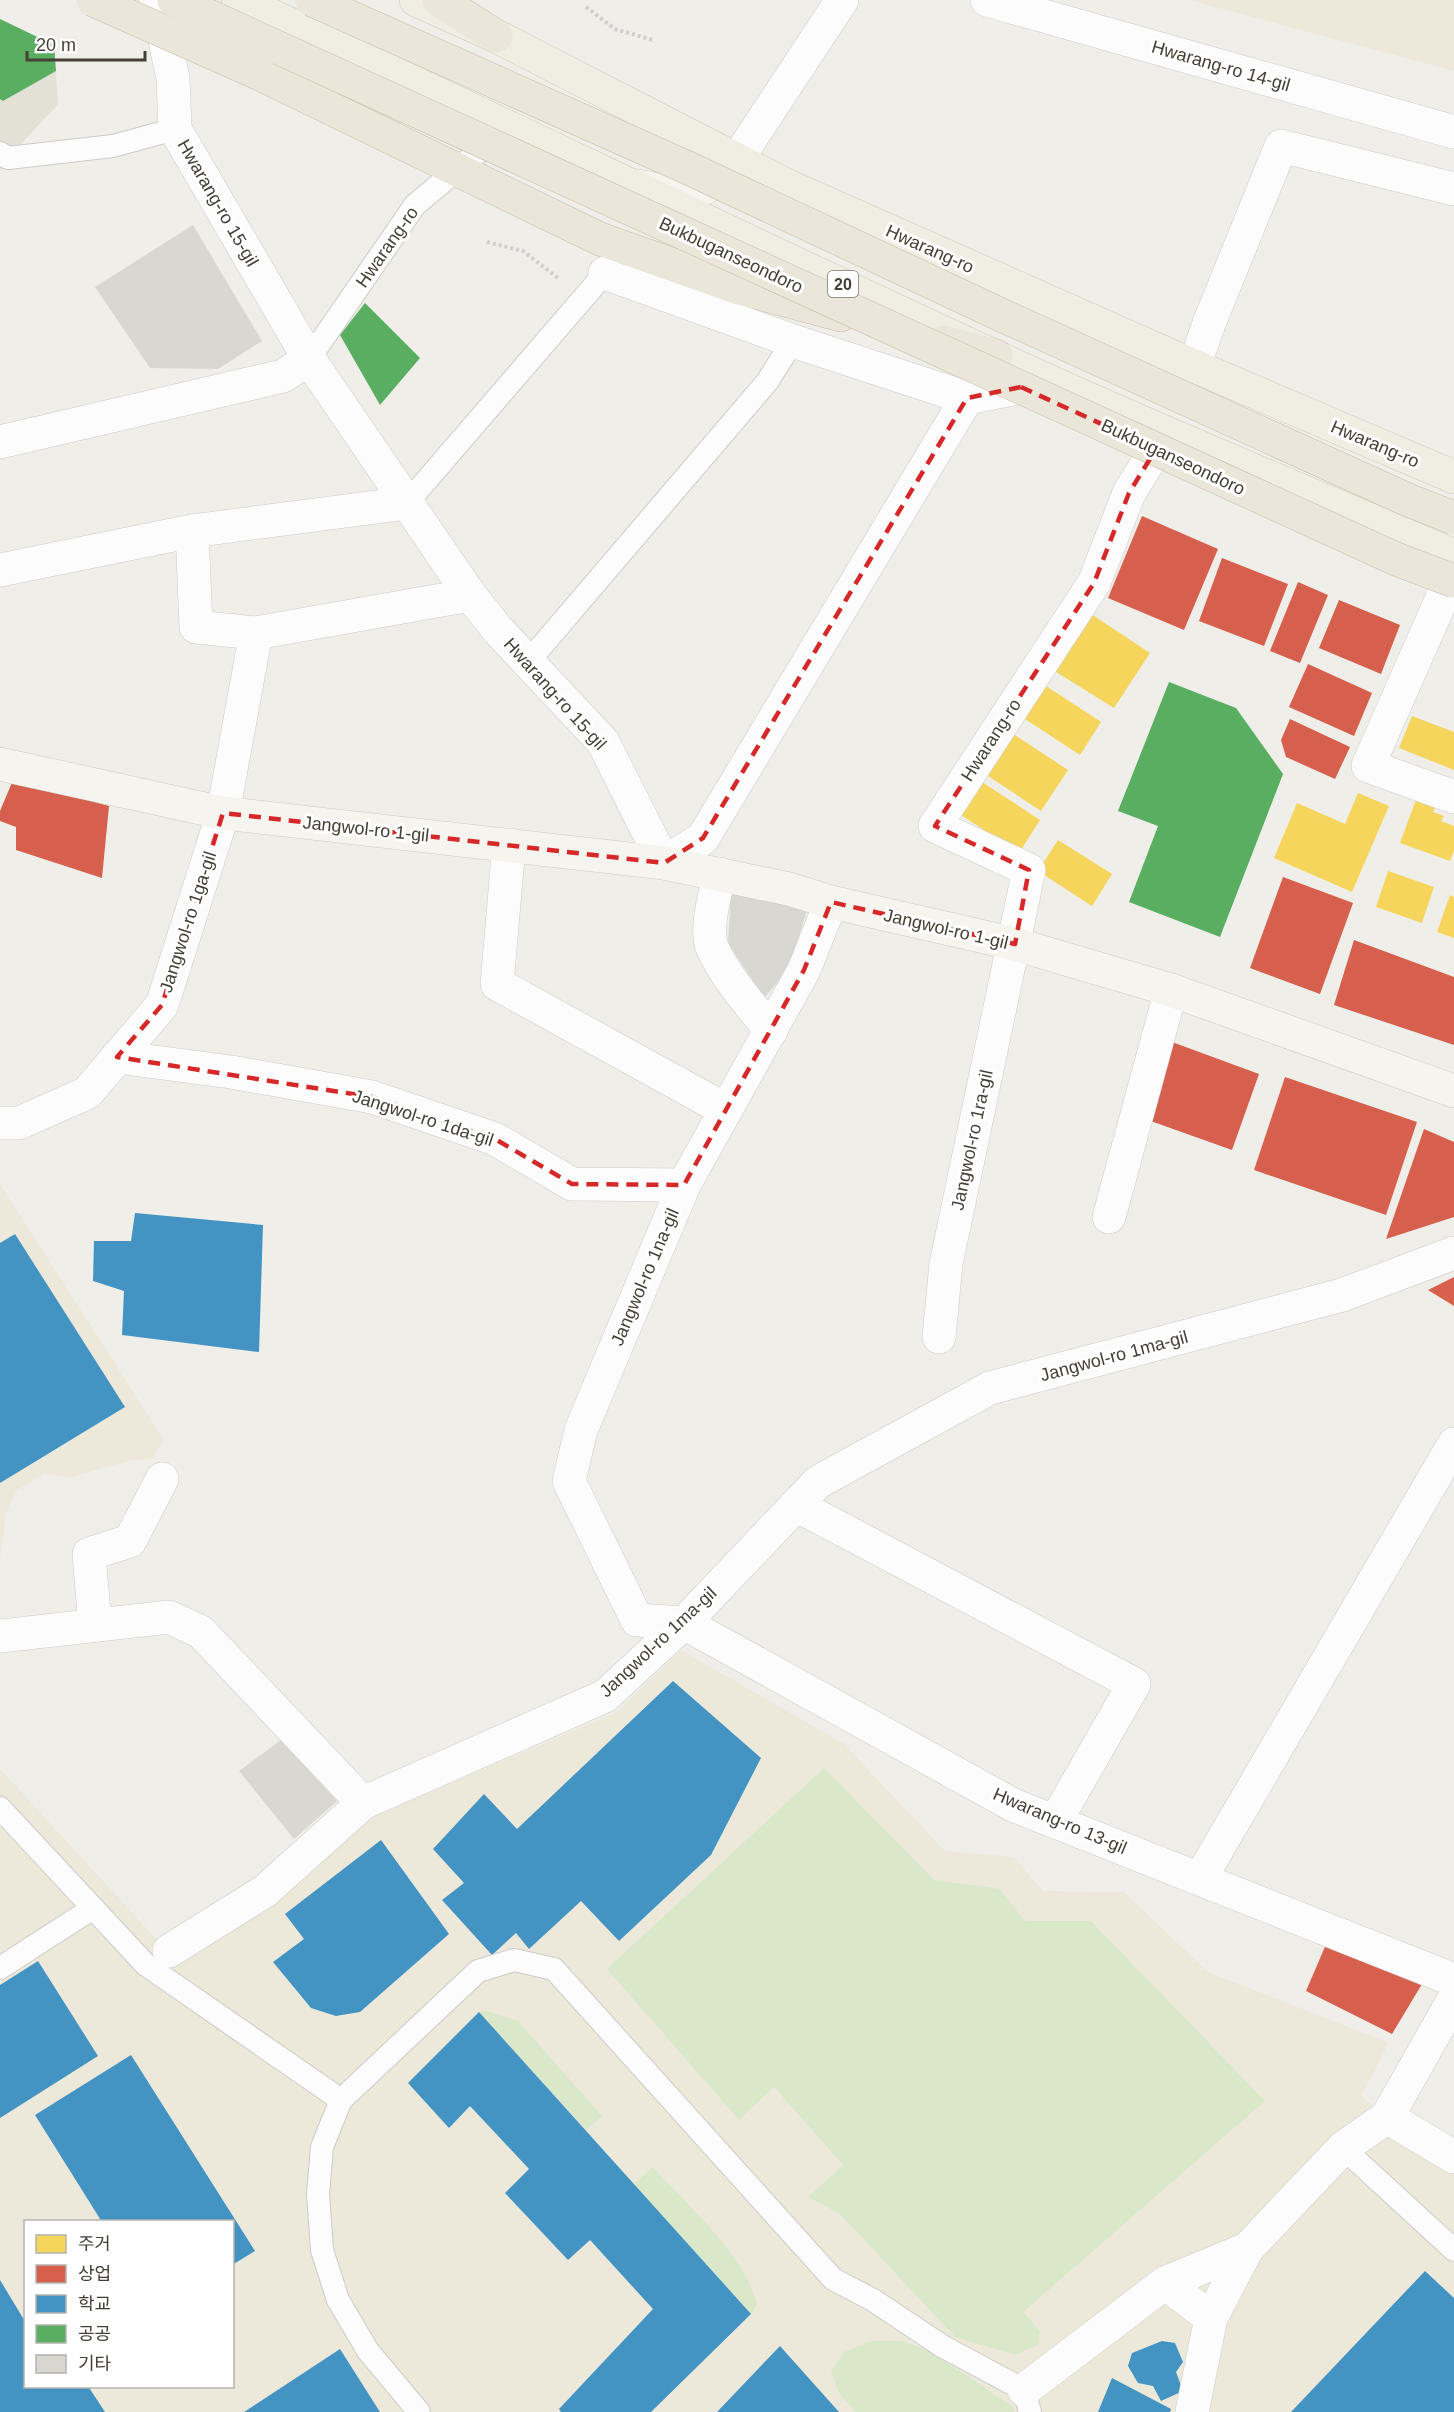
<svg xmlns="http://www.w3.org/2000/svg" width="1454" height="2412" font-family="Arial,'Noto Sans KR',sans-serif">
<rect width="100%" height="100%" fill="#efeee9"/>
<polygon fill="#e3e0d6" points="0,19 54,45 58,104 8,158 0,171"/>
<g fill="#ece9db" fill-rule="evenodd">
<polygon points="1189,0 1454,0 1454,71"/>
<polygon points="0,1184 164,1440 152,1459 128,1461 69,1478 44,1474 17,1490 6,1514 0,1561"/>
<path d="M681,1650L844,1744L945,1851L1014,1857L1043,1891L1124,1892L1208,1972L1389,2043L1361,2096L1387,2117L1454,2157V2412H0V1769L174,1958L368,1819L617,1712ZM26,2222H232V2386H26Z"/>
</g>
<g fill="#dae8ca">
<polygon points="824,1768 934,1880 1000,1889 1025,1921 1091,1921 1265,2101 1023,2312 1040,2331 1038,2345 1015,2355 955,2337 840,2214 808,2197 843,2165 774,2087 739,2120 607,1969"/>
<polygon points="487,2011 518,2021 602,2116 586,2130 479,2012"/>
<path d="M653,2167C687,2205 745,2255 757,2304L751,2314L634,2184Z"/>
<polygon points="871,2341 902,2341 930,2351 1013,2407 1014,2412 856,2412 839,2393 831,2371 844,2352"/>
</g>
<g fill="#f6d55c">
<polygon points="1091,614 1150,653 1114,708 1053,670"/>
<polygon points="1043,684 1101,722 1080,755 1022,717"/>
<polygon points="1412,716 1454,732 1454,770 1399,748"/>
<polygon points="1012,733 1068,770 1041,811 985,774"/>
<polygon points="982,782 1040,820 1019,853 961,815"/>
<polygon points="1358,793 1389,806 1352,892 1274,858 1297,803 1345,824"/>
<polygon points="1417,797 1436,804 1433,812 1444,816 1441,821 1454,826 1454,850 1450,861 1400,843"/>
<polygon points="1058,840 1112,874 1092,906 1038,871"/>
<polygon points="1388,871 1434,887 1422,923 1376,907"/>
<polygon points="1450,895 1454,897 1454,938 1437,932"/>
</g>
<g fill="#d6604d">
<polygon points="1142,516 1218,549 1184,630 1108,598"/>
<polygon points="1222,558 1288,584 1264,646 1199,621"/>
<polygon points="1298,582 1328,595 1300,663 1270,651"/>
<polygon points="1339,600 1400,625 1381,674 1319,648"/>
<polygon points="1308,664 1372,693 1354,736 1289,707"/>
<polygon points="1290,719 1350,747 1335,779 1286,757 1281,740"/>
<polygon points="13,780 109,806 102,878 16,850 16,827 0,821 0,811"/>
<polygon points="1283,877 1353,903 1320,994 1250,968"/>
<polygon points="1354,940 1454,977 1454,1045 1334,1005"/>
<polygon points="1172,1042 1259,1074 1232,1150 1145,1119"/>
<polygon points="1285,1077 1417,1122 1386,1215 1254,1170"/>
<polygon points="1424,1129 1454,1142 1454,1217 1386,1239"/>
<polygon points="1454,1277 1454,1306 1428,1290"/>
<polygon points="1327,1942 1422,1984 1392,2034 1306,1991"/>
</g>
<g fill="#4393c3">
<polygon points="135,1213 263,1225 259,1352 122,1335 124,1291 93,1281 94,1241 131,1241"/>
<polygon points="15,1234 125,1407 0,1483 0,1243"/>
<polygon points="673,1681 761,1758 711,1855 619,1941 581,1901 529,1949 516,1933 492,1955 442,1900 464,1883 433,1849 484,1794 517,1829"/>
<polygon points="381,1840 449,1934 360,2012 336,2016 311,2008 273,1962 304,1939 285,1914"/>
<polygon points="38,1961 98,2056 0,2118 0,1985"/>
<polygon points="479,2012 751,2314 651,2412 561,2412 559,2409 653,2309 590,2240 568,2260 505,2193 529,2169 470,2106 449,2128 408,2083"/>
<polygon points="131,2055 255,2251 232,2265 232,2222 102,2222 35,2115"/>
<polygon points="1425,2271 1454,2298 1454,2412 1291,2412"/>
<polygon points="0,2280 26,2323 26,2386 88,2386 105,2412 0,2412"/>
<polygon points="1162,2341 1175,2343 1183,2362 1176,2372 1183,2391 1161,2401 1153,2386 1138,2383 1128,2366 1132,2353"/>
<polygon points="780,2346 839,2412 717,2412"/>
<polygon points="340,2349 380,2412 244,2412"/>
<polygon points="1112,2378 1171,2409 1170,2412 1098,2412"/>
</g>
<g fill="#5aae61">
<polygon points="0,19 54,45 56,71 3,101 0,99"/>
<polygon points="365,303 420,358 380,405 340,335"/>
<polygon points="1169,682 1236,708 1283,774 1220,937 1129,902 1158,826 1118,811"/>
</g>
<g fill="#d9d7d1">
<polygon points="193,225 262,341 218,369 150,368 95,287"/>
<polygon points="731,892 807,910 789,969 764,998 728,943"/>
<polygon points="281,1740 337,1801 294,1839 239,1771"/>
</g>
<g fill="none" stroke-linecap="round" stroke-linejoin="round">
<defs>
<g id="lane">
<polyline points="0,153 8,158 113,146 175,129"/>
<polyline points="309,359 415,205 496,137"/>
<polyline points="407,503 605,273"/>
<polyline points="528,662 767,382 793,341"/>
<polyline points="0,1808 146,1965 341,2100"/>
<polyline points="0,1968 93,1908"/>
<polyline points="1343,2148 1454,2250"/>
<polyline points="419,2412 368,2351 338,2300 322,2250 318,2194 322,2147 341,2100 478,1971 514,1960 554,1969 833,2279 873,2300 942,2346 1024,2390 1030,2412"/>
</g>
<g id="street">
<polyline points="156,0 173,78 175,129 309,359 470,595 498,630 603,742 664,863 703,838 967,398"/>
<polyline points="987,0 1454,132"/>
<polyline points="736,161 842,0"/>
<polyline points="605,273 793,341 967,398 1037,384"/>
<polyline points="1194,366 1210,321 1281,146 1454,189"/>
<polyline points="0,442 283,376 309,359"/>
<polyline points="192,531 196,627 256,633 470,595"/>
<polyline points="0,570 192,531 407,503"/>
<polyline points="1454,571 1368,766 1454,797"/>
<polyline points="509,845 497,984 726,1110"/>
<path d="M720,874C715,893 705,929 712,947C725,977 751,1005 771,1031"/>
<polyline points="831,902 804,970 684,1185 581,1430 569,1481 637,1620 684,1623 1013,1805 1454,1980"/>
<polyline points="117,1057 231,1072 372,1097 495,1139 572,1184 684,1185"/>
<polyline points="0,1123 19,1123 87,1093 162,1005 223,813 256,633"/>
<polyline points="1109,1217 1171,990"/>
<polyline points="939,1337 946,1264 1029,870 935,826 1094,583 1129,493 1166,433"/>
<polyline points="796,1505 1134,1684 1055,1822"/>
<polyline points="95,1625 89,1554 130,1541 162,1479"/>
<polyline points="0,1636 169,1617 201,1632 363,1803"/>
<polyline points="1200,1879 1454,1444"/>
<polyline points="169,1951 265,1891 363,1803 605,1696 684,1623 818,1482 990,1388 1342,1295 1454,1253"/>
<polyline points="1387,2117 1454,2157"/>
<polyline points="1165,2283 1211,2318"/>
<polyline points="1024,2390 1165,2283 1247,2249"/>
<polyline points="1192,2412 1211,2318 1247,2249 1343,2148 1387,2117 1454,1999"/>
</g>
<g id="secondary">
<path d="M637,186C680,193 703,202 733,164"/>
<polyline points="0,764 223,813 664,863 789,889 831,902 1015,944 1171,990 1454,1091"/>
</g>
<g id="primary">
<path d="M238,0C510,126 780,259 1053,383C1186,443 1321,498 1454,556"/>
<polyline points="416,0 496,36 786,185 1194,366 1454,477"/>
</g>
<g id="highway">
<polyline points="439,0 496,36"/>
<polyline points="260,74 600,239 736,287 841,315"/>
<polyline points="943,342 996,356"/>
</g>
</defs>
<use href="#lane" stroke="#cdcbc7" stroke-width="24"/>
<use href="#street" stroke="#cdcbc7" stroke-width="34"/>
<use href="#secondary" stroke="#cecbc0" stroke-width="34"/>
<use href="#primary" stroke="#d0cbb7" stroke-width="34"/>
<use href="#highway" stroke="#c5bda6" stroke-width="34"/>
<g stroke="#d0ceca" stroke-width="4" stroke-dasharray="3 3" stroke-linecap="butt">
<polyline points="586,7 615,29 653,40"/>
<polyline points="487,242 523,251 558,278"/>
</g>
<use href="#lane" stroke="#fdfcfc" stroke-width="22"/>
<use href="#street" stroke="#fdfcfc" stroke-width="33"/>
<use href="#secondary" stroke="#f5f4ee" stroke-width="33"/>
<use href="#primary" stroke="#f0ede3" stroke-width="33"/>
<use href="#highway" stroke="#eae6da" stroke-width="33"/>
<defs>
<g id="highway-bridge">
<polyline points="93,0 260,74"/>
<polyline points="174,0 1396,559 1454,581"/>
<polyline points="312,0 686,167 997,313 1408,500 1454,518"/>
</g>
</defs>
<use href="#highway-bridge" stroke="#c5bda6" stroke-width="34" stroke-linecap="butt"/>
<use href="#highway-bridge" stroke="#eae6da" stroke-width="33"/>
</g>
<path fill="none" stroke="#d62828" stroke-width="4.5" stroke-dasharray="12 8" stroke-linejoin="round" d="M1021,387L1156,449L1129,493L1094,583L935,826L1029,870L1015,944L831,902L804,970L684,1185L572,1184L495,1139L372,1097L117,1057L162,1005L223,813L664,863L703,838L967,398Z"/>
<g text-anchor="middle" stroke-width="6" stroke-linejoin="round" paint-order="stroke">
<rect fill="#fff" stroke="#7c7972" stroke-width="1.5" x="828" y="271" width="30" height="26" rx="4.5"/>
<g font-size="16" font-weight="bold" fill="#444035">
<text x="843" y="290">20</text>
</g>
<g font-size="18" fill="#444035" stroke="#fff">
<text transform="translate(1221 66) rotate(16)" y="6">Hwarang-ro 14-gil</text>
<text transform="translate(218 203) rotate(60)" y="6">Hwarang-ro 15-gil</text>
<text transform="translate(387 247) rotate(-55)" y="6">Hwarang-ro</text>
<text transform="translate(930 249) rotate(24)" y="6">Hwarang-ro</text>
<text transform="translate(731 255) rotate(25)" y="6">Bukbuganseondoro</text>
<text transform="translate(1375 444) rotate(23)" y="6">Hwarang-ro</text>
<text transform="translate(1173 457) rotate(25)" y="6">Bukbuganseondoro</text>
<text transform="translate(555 694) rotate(48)" y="6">Hwarang-ro 15-gil</text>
<text transform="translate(991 740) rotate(-57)" y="6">Hwarang-ro</text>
<text transform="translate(366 829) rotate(6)" y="6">Jangwol-ro 1-gil</text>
<text transform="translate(188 922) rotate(-72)" y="6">Jangwol-ro 1ga-gil</text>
<text transform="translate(946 929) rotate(13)" y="6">Jangwol-ro 1-gil</text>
<text transform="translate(423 1118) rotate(18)" y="6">Jangwol-ro 1da-gil</text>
<text transform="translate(972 1140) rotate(-78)" y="6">Jangwol-ro 1ra-gil</text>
<text transform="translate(645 1277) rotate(-67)" y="6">Jangwol-ro 1na-gil</text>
<text transform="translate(1114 1356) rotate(-15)" y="6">Jangwol-ro 1ma-gil</text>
<text transform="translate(658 1642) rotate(-43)" y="6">Jangwol-ro 1ma-gil</text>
<text transform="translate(1060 1821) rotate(23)" y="6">Hwarang-ro 13-gil</text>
</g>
</g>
<rect x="24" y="2220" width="210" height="168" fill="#ffffff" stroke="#b4b3ae" stroke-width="1.5"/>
<rect x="36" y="2235" width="30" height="18" fill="#f6d55c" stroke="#b4b3ae" stroke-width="1.5"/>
<text x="78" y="2250" font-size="18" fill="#444035">주거</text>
<rect x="36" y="2265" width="30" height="18" fill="#d6604d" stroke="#b4b3ae" stroke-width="1.5"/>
<text x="78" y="2280" font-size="18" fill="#444035">상업</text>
<rect x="36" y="2295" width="30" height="18" fill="#4393c3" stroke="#b4b3ae" stroke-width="1.5"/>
<text x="78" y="2310" font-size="18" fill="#444035">학교</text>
<rect x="36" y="2325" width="30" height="18" fill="#5aae61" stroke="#b4b3ae" stroke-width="1.5"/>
<text x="78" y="2340" font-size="18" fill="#444035">공공</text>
<rect x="36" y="2355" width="30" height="18" fill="#d9d7d1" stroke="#b4b3ae" stroke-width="1.5"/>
<text x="78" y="2370" font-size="18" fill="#444035">기타</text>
<path d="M27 51v9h118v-9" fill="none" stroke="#444035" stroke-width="3"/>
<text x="36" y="51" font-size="18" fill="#444035" stroke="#ffffff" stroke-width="4.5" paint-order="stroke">20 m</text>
</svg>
